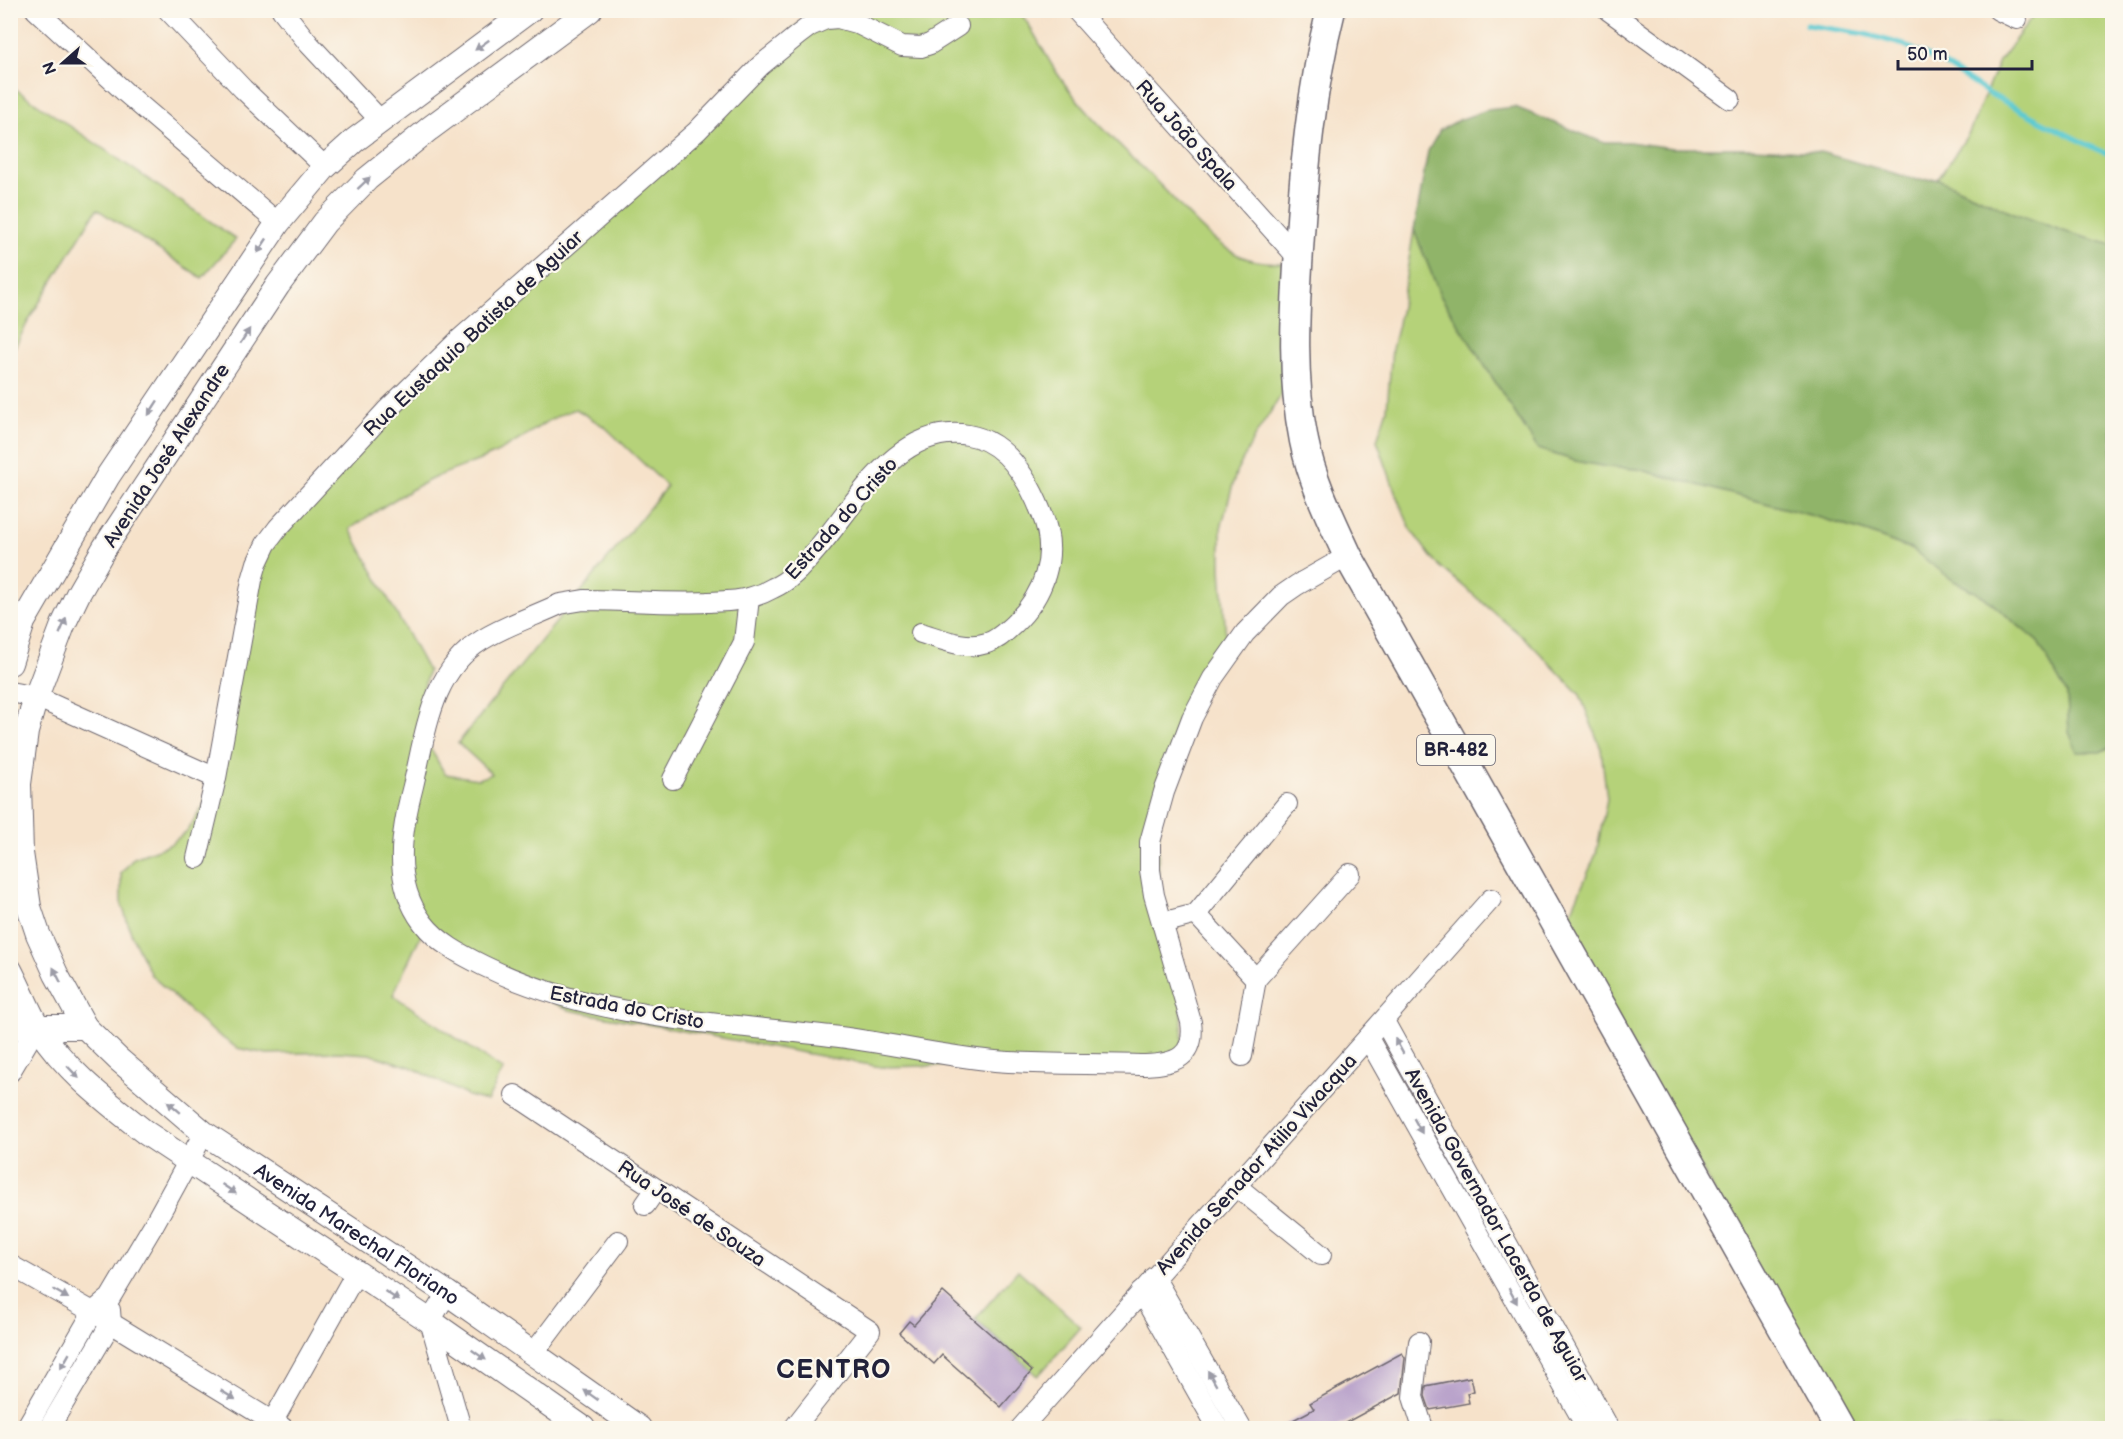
<svg xmlns="http://www.w3.org/2000/svg" width="2123" height="1439" font-family="'Balsamiq Sans',sans-serif">
<rect width="100%" height="100%" fill="#fbf7ec"/>
<filter id="ink" filterUnits="userSpaceOnUse"><feTurbulence type="fractalNoise" baseFrequency=".0167" numOctaves="2"/><feDisplacementMap in="SourceGraphic" scale="12" xChannelSelector="R" yChannelSelector="G"/><feConvolveMatrix kernelMatrix="1 2 1 2 8 2 1 2 1" color-interpolation-filters="sRGB"/></filter>
<filter id="wash" filterUnits="userSpaceOnUse"><feTurbulence type="fractalNoise" baseFrequency=".008" numOctaves="4" result="noise"/><feDisplacementMap in="SourceGraphic" scale="24" xChannelSelector="R" yChannelSelector="G"/><feGaussianBlur stdDeviation="1.35" result="paint"/><feColorMatrix in="noise" values="0 0 0 0 0 0 0 0 0 0 0 0 0 0 0 0 0 1.4 0 .05"/><feComposite in="paint" operator="in"/></filter>
<g filter="url(#wash)">
<rect width="100%" height="100%" fill="#f6e2ca"/>
<g fill="#b5d279" stroke="#6c7a5a" stroke-width="1.5" fill-rule="evenodd">
<path d="M813,11H913L939,18L955,11H1019C1034,30 1043,52 1057,73C1086,116 1124,148 1159,184C1183,208 1207,240 1238,255C1252,262 1266,262 1282,263V394L1255,436L1236,473L1221,528V569L1226,638L1197,694L1178,726L1163,772L1158,846L1159,910L1181,979L1183,1060L881,1067L569,1010L466,962L424,928L393,995L503,1070L487,1101L468,1096L411,1067L369,1054L338,1052L267,1054L237,1048L207,1027L151,975L132,936L121,902V873L134,858L169,845L187,831L204,805L261,552L379,419L578,247L720,94ZM576,409L605,427L667,486L458,743L492,774L478,779L445,774L423,735L419,707L428,671L350,529C377,510 406,491 436,477C455,469 474,463 492,455C524,441 542,419 576,409Z"/>
<polygon points="2037,11 2112,11 2112,245 2066,232 2014,213 1938,179 1969,133 1999,61"/>
<polygon points="11,86 236,239 202,278 97,209 31,316 11,354"/>
<polygon points="1414,230 1441,297 1538,449 1576,461 1607,467 1638,469 1821,518 1869,533 1913,550 1954,580 1983,596 2038,642 2067,694 2069,732 2100,752 2112,746 2112,1428 1847,1428 1565,926 1596,854 1607,799 1601,749 1580,695 1531,644 1435,562 1411,530 1397,497 1377,440 1387,409 1392,349 1398,324"/>
<polygon points="1018,1270 1081,1327 1038,1376 975,1319"/>
</g>
<polygon fill="#90b469" stroke="#596b52" stroke-width="1.5" points="1515,107 1602,142 1629,142 1672,148 1754,148 1820,152 1918,180 1938,179 2014,213 2066,232 2112,245 2112,746 2100,752 2077,752 2069,732 2067,694 2038,642 1983,596 1954,581 1913,550 1869,533 1821,518 1638,469 1607,467 1576,461 1538,449 1441,297 1414,230 1428,151 1440,130 1459,120 1487,110"/>
<g fill="none" stroke-linecap="round" stroke-linejoin="round">
<polyline stroke="#5dcad2" stroke-width="5" points="1807,25 1865,34 1904,45 1942,63 1988,93 2037,119 2098,150 2112,155"/>
</g>
<g id="blocks">
<g fill="#b9a3cb">
<polygon points="943,1292 1032,1371 1001,1407 942,1355 934,1364 899,1333 909,1321 914,1325"/>
<polygon points="1402,1353 1405,1358 1401,1393 1336,1428 1278,1428 1314,1409 1310,1403"/>
<polygon points="1471,1377 1474,1391 1467,1393 1469,1403 1430,1410 1425,1396 1426,1386"/>
</g>
</g>
</g>
<g filter="url(#ink)">
<use href="#blocks" fill-opacity="0" stroke="#6c656d" stroke-width="1.5"/>
<g fill="none" stroke-linecap="round" stroke-linejoin="round">
<defs>
<g id="minor">
<polyline points="36,10 126,93 278,223"/>
<polyline points="168,10 243,89 325,167"/>
<polyline points="282,10 309,44 380,120"/>
<polyline points="1076,10 1299,259"/>
<polyline points="1608,10 1730,99"/>
<polyline points="1998,10 2017,19"/>
<path d="M921,633C941,639 966,650 987,643C998,640 1005,632 1013,625C1044,596 1059,555 1042,514C1029,481 1006,441 968,435C898,423 856,504 817,549C804,564 792,580 773,588C766,592 756,596 748,598C735,602 720,601 707,602C666,604 625,600 584,600L560,604C535,616 506,625 482,640C431,671 426,733 413,786C401,832 392,882 423,923C438,943 462,955 484,966C592,1019 713,1022 831,1036C886,1042 940,1056 995,1061C1045,1065 1095,1063 1145,1065C1175,1064 1196,1057 1191,1022L1154,895L1150,870V842L1164,792L1192,718L1213,678L1245,633L1281,596L1297,585L1348,556"/>
<polyline points="10,692 36,697 216,778"/>
<polyline points="673,779 744,642 749,598"/>
<polyline points="197,858 216,778 252,580 257,563 266,544 278,528 386,411 461,338 697,131 760,66 798,35 810,26 826,19 838,18 856,23 902,46 921,47 930,44 958,26"/>
<polyline points="1196,914 1256,979"/>
<polyline points="1162,923 1196,914 1287,804"/>
<polyline points="1384,1021 1609,1428"/>
<polyline points="1368,1038 1587,1428"/>
<polyline points="1242,1056 1256,979 1350,874"/>
<polyline points="10,1072 37,1026"/>
<polyline points="515,1095 870,1331 794,1428"/>
<polyline points="1235,1185 1321,1255"/>
<polyline points="645,1205 656,1189"/>
<polyline points="10,1265 93,1312 283,1428"/>
<polyline points="1154,1277 1241,1428"/>
<polyline points="1141,1292 1218,1428"/>
<polyline points="447,1293 430,1321 461,1428"/>
<polyline points="1419,1342 1413,1397 1423,1428"/>
<polyline points="533,1354 618,1241"/>
<polyline points="26,1428 93,1312 110,1298 154,1224 204,1133"/>
<polyline points="49,1428 111,1323 110,1310"/>
<polyline points="269,1428 356,1273"/>
<polyline points="1021,1428 1491,899"/>
</g>
<g id="major">
<path id="s1" d="M590,10L429,129L367,179L325,222L278,285L105,547L78,594L63,625L36,697L26,732L19,784L21,853L29,907L38,934L56,974L85,1027L118,1059L204,1133L447,1293L639,1428"/>
<polyline points="10,663 23,622 108,476 278,223 325,167 355,140 530,10"/>
<path d="M10,970C20,989 28,1011 39,1029C67,1072 106,1101 146,1133L430,1321L583,1428"/>
<polyline points="10,1027 85,1027"/>
</g>
<path id="highway" d="M1331,10C1311,89 1304,169 1299,250C1295,314 1291,377 1304,441C1312,481 1331,519 1348,556L1839,1428"/>
</defs>
<use href="#minor" stroke="#6c656d" stroke-width="22"/>
<use href="#major" stroke="#6c656d" stroke-width="26"/>
<use href="#highway" stroke="#6c656d" stroke-width="31"/>
<use href="#minor" stroke="#fff" stroke-width="20"/>
<use href="#major" stroke="#fff" stroke-width="24"/>
<use href="#highway" stroke="#fff" stroke-width="28"/>
</g>
<defs><path id="oneway-solid" d="M-6-.8H1V-3.2L6.5 0L1 3.2V.8H-6Z" transform="scale(1.5)"/></defs>
<g fill="#9c9ca7">
<use href="#oneway-solid" transform="translate(482 45) rotate(144)"/>
<use href="#oneway-solid" transform="translate(364 183) rotate(-43)"/>
<use href="#oneway-solid" transform="translate(262 246) rotate(124)"/>
<use href="#oneway-solid" transform="translate(245 336) rotate(-57)"/>
<use href="#oneway-solid" transform="translate(153 408) rotate(123)"/>
<use href="#oneway-solid" transform="translate(63 626) rotate(-67)"/>
<use href="#oneway-solid" transform="translate(57 975) rotate(-117)"/>
<use href="#oneway-solid" transform="translate(1399 1046) rotate(-119)"/>
<use href="#oneway-solid" transform="translate(73 1072) rotate(46)"/>
<use href="#oneway-solid" transform="translate(174 1107) rotate(-139)"/>
<use href="#oneway-solid" transform="translate(1418 1126) rotate(61)"/>
<use href="#oneway-solid" transform="translate(229 1189) rotate(34)"/>
<use href="#oneway-solid" transform="translate(61 1294) rotate(30)"/>
<use href="#oneway-solid" transform="translate(392 1296) rotate(33)"/>
<use href="#oneway-solid" transform="translate(1513 1296) rotate(61)"/>
<use href="#oneway-solid" transform="translate(479 1355) rotate(35)"/>
<use href="#oneway-solid" transform="translate(65 1361) rotate(120)"/>
<use href="#oneway-solid" transform="translate(1212 1378) rotate(-120)"/>
<use href="#oneway-solid" transform="translate(228 1395) rotate(32)"/>
<use href="#oneway-solid" transform="translate(591 1395) rotate(-145)"/>
</g>
</g>
<g text-anchor="middle" stroke-width="4.5" stroke-linejoin="round" paint-order="stroke">
<rect fill="#fbf7ec" stroke="#636270" stroke-width="1.5" x="1417" y="735" width="78" height="30" rx="4.5"/>
<g font-size="18" font-weight="bold" fill="#22223b">
<text x="1456" y="756">BR-482</text>
</g>
<g font-size="20" fill="#22223b" stroke="#fbf7ec">
<text transform="translate(1187 135) rotate(48)" y="7">Rua João Spala</text>
<text transform="translate(473 333) rotate(-43)" y="7">Rua Eustaquio Batista de Aguiar</text>
<text transform="translate(166 455) rotate(-57)" y="7">Avenida José Alexandre</text>
<text transform="translate(841 518) rotate(-48)" y="7">Estrada do Cristo</text>
<text transform="translate(627 1007) rotate(11)" y="7">Estrada do Cristo</text>
<text transform="translate(1256 1164) rotate(-48)" y="7">Avenida Senador Atilio Vivacqua</text>
<text transform="translate(692 1213) rotate(34)" y="7">Rua José de Souza</text>
<text transform="translate(1497 1225) rotate(61)" y="7">Avenida Governador Lacerda de Aguiar</text>
<text dy="7" stroke="none"><textPath href="#s1" startOffset="1586">Avenida Marechal Floriano</textPath></text>
</g>
<g font-size="26" font-weight="bold" letter-spacing="1.5" fill="#22223b" stroke="#fbf7ec">
<text x="834" y="1378">CENTRO</text>
</g>
</g>
<rect width="2123" height="1439" fill="none" stroke="#fbf7ec" stroke-width="36"/>
<g transform="translate(63 63) rotate(249)" stroke="#fbf7ec" stroke-width="4.5" paint-order="stroke">
<path d="M0-4.5L10 22L0 15L-10 22Z" fill="#22223b"/>
<text y="-9" font-size="16" font-weight="bold" text-anchor="middle" fill="#22223b">N</text>
</g>
<path d="M1898 60v9h134v-9" fill="none" stroke="#22223b" stroke-width="3"/>
<text x="1907" y="60" font-size="18" fill="#22223b" stroke="#fbf7ec" stroke-width="4.5" paint-order="stroke">50 m</text>
</svg>
